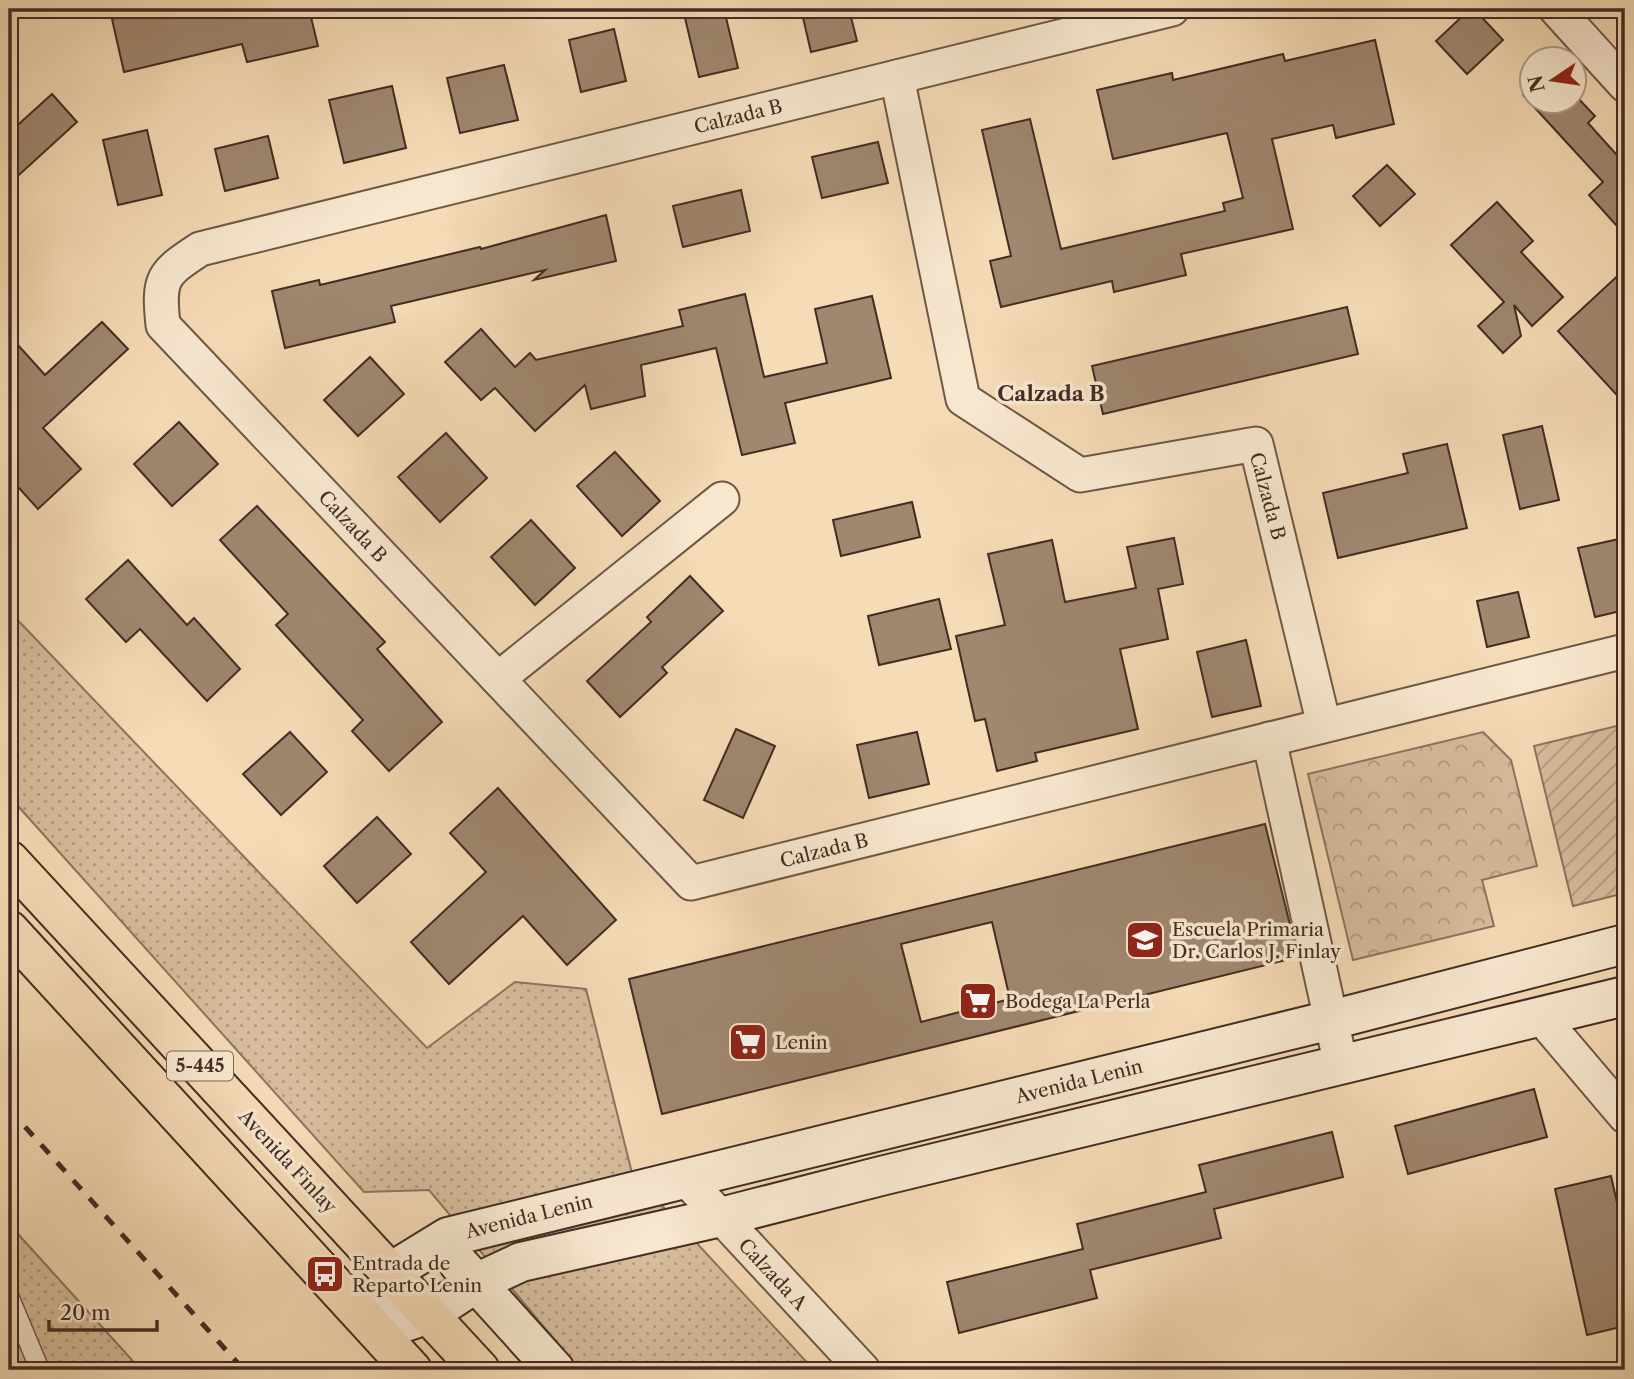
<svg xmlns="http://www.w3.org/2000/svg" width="1634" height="1379" font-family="'Libre Caslon Text',serif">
<defs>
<pattern id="grass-dots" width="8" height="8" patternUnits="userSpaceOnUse" patternTransform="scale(1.75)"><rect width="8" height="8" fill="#d7bd9d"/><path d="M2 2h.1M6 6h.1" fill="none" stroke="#b09a80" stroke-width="1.8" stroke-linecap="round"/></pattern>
<pattern id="forest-crowns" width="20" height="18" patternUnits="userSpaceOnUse" patternTransform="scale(1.75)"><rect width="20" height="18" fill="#d7bd9d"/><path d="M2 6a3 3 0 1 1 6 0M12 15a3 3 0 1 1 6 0" fill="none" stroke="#b09a80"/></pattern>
<pattern id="garden-furrows" width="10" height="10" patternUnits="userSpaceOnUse" patternTransform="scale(1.75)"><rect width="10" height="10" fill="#d7bd9d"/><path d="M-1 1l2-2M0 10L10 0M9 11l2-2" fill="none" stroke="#b09a80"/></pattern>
</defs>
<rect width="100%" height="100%" fill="#f5dbb6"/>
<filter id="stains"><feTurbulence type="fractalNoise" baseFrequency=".00286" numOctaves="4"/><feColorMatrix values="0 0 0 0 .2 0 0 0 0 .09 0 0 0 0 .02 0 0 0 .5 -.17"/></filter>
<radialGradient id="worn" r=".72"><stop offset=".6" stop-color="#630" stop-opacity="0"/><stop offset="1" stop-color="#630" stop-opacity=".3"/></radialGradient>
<g fill="url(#grass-dots)" stroke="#8c7460" stroke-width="2">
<polygon points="9,611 427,1048 515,982 586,989 632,1173 814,1370 580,1370 429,1190 364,1192 9,796"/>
<polygon points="9,1224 141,1370 9,1370"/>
</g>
<polygon fill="url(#forest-crowns)" stroke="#8c7460" stroke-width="2" points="1483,732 1511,760 1537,866 1482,880 1494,926 1353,960 1308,774"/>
<polygon fill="url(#garden-furrows)" stroke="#8c7460" stroke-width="2" points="1625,724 1625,893 1573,906 1534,746"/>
<g fill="#9f8770" stroke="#422c24" stroke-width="2" fill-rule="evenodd">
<polygon points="153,9 309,9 318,46 247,62 242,44 124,72 112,19"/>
<polygon points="724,9 738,68 699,77 685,18"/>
<polygon points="801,9 849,9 857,41 811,52"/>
<polygon points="1470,9 1474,9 1503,40 1467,74 1436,41"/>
<polygon points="614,29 626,81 581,92 569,40"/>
<polygon points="1375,40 1394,124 1336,138 1333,125 1272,139 1293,229 1181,254 1186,275 1114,292 1112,281 1001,307 990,261 1011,256 982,130 1030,119 1061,249 1225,211 1223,203 1243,198 1227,133 1113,159 1097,90 1172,73 1173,80 1283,54 1285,61"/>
<polygon points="504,65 518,120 460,133 447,78"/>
<polygon points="392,86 406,148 344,163 329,100"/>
<polygon points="1532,87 1532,102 1574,102 1574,94 1595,116 1588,123 1624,163 1625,161 1625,235 1589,195 1603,182 1523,95"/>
<polygon points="52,94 77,122 9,184 9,133"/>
<polygon points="147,130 162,195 118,205 103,140"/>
<polygon points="268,136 278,178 225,191 215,149"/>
<polygon points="878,142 888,183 822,198 812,157"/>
<polygon points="1387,165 1415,194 1380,226 1353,196"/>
<polygon points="741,190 750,231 683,247 673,206"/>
<polygon points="1497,202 1533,241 1521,252 1563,297 1532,326 1514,305 1521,336 1503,353 1478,326 1504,302 1451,245"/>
<polygon points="606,215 616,261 534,280 545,270 391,306 395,322 285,348 272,291 319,280 320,285 480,247 481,249"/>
<polygon points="1625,269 1625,404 1558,331"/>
<polygon points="745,294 764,377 827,363 815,309 872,296 891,378 785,403 795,443 742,455 716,348 641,365 645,396 591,409 585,385 535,431 495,388 481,400 445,362 481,329 515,367 530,353 536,360 683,326 679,310"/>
<polygon points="1347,307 1358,354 1103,414 1092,366"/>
<polygon points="102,322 128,349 43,428 81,469 38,509 9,477 9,335 45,375"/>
<polygon points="370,357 404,394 358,436 324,400"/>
<polygon points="179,422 218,464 172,506 134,464"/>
<polygon points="1542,426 1559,500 1520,509 1503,435"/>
<polygon points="446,433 487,478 440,522 398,477"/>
<polygon points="1447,444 1467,528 1338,558 1323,493 1408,473 1403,454"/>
<polygon points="615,452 660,501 622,536 577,486"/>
<polygon points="912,502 920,537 841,556 833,520"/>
<polygon points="257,506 385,642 377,649 442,722 389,771 352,731 363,720 276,625 288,614 220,540"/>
<polygon points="531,520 575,568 535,605 491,557"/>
<polygon points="1174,538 1183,584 1158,589 1168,639 1120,649 1138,729 1035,753 1037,761 997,771 985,719 975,721 956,636 1005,625 988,554 1052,540 1065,602 1136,588 1127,547"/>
<polygon points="1619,539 1625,566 1625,610 1595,617 1578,548"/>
<polygon points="128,560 187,625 194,618 240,669 207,701 140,629 126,642 86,599"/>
<polygon points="690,576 723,611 662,667 667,673 620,717 587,681 651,622 647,617"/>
<polygon points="1518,592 1529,637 1487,647 1477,601"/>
<polygon points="939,599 951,649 879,665 868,616"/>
<polygon points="1246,640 1261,706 1212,717 1197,652"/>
<polygon points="736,729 775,746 743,818 704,800"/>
<polygon points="290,732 327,772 281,815 243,774"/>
<polygon points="917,732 929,784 869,798 857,745"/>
<polygon points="498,788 616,920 567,965 523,916 449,984 411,942 486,872 450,833"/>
<polygon points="377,817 411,854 357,903 324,866"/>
<path d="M1265,824L1298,957L662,1114L629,979ZM992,922L1010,999L921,1022L901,944Z"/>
<polygon points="1534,1089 1547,1137 1408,1174 1395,1126"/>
<polygon points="1332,1132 1343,1177 1214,1209 1221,1238 1090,1270 1097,1298 959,1333 947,1282 1083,1249 1077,1224 1206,1192 1199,1165"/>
<polygon points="1611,1176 1625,1238 1625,1326 1587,1335 1555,1189"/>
</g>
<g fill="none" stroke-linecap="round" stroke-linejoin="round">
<defs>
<polyline id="lane" points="9,1296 40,1370"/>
<g id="street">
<path d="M1172,9L200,249C162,274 158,278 163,325L691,883L1625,651"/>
<polyline points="1556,9 1625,85"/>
<polyline points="897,77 963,399 1080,475 1256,444 1324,725"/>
<polyline points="498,679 722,499"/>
<polyline points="1269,739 1341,1065"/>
<polyline points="1541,1017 1625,1116"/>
<polyline points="684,1177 863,1370"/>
</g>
<g id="secondary">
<polyline points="459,1264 555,1370"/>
<polyline points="396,1325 429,1314 476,1283 521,1262 721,1217 881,1176 1625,996"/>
<polyline points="378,1332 391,1272 448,1237 1331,1020 1625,944"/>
</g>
<g id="highway">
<polyline points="9,860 480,1370"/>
<polyline points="9,930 412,1370"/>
</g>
</defs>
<use href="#lane" stroke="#6f5848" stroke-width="21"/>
<use href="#street" stroke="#6f5848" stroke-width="37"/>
<use href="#secondary" stroke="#422c24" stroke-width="42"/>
<use href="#highway" stroke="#422c24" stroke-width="42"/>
<use href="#lane" stroke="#f8e8d0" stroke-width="18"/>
<use href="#street" stroke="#f8e8d0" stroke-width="33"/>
<use href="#secondary" stroke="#f8e8d0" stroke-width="38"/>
<use href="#highway" stroke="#f5dbb6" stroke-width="38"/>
<polyline stroke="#422c24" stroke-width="5" stroke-dasharray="12 12" stroke-linecap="butt" points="9,1109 244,1370"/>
</g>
<defs>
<symbol id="school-square" viewBox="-11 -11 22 22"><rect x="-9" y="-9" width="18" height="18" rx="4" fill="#8f2418" stroke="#f8e8d0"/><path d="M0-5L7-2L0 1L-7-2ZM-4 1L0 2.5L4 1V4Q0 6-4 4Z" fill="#fff"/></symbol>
<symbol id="supermarket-square" viewBox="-11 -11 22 22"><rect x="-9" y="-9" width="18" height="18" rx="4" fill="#8f2418" stroke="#f8e8d0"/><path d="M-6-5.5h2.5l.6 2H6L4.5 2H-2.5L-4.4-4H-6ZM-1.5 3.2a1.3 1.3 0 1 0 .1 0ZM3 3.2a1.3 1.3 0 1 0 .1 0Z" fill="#fff"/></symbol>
<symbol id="bus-square" viewBox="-11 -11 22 22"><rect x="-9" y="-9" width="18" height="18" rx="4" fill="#8f2418" stroke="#f8e8d0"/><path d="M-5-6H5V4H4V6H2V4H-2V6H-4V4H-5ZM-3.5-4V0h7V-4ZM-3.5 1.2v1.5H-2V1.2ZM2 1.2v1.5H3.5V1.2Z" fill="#fff"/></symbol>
</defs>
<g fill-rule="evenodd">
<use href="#school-square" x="1123" y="918" width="44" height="44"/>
<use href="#supermarket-square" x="956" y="979" width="44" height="44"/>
<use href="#supermarket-square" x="726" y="1020" width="44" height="44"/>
<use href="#bus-square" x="303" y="1252" width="44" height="44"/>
</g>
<g text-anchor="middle" stroke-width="7" stroke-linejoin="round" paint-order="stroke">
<rect fill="#f8e8d0" stroke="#796458" stroke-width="2" x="167" y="1051.5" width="66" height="29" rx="5"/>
<g font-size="18" font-weight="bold" fill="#422c24">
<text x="200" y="1072">5-445</text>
</g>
<g font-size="19" fill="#422c24" stroke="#f8e8d0">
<text transform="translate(738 116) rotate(-14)" y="7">Calzada B</text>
<text transform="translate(1268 496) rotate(75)" y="7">Calzada B</text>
<text transform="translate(353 526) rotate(47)" y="7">Calzada B</text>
<text transform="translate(824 850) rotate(-14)" y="7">Calzada B</text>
<text transform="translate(1079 1081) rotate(-14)" y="7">Avenida Lenin</text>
<text transform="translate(288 1161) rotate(47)" y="7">Avenida Finlay</text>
<text transform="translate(529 1216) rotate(-14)" y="7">Avenida Lenin</text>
<text transform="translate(773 1274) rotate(47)" y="7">Calzada A</text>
</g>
<g font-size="19" fill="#422c24" stroke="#f8e8d0" text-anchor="start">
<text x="1172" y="936">Escuela Primaria<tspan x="1172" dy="22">Dr. Carlos J. Finlay</tspan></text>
<text x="1005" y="1008">Bodega La Perla</text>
<text x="775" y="1049">Lenin</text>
<text x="352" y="1270">Entrada de<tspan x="352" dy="22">Reparto Lenin</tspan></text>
</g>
<g font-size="21" font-weight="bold" fill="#422c24" stroke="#f8e8d0">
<text x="1051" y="401">Calzada B</text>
</g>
</g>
<rect width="1634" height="1379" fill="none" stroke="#f5dbb6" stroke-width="35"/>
<rect x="10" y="10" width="1613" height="1358" fill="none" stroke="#422c24" stroke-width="3.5"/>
<rect x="18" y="18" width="1599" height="1344" fill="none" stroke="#422c24" stroke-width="2"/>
<g transform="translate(1553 80) rotate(257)"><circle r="33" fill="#f8e8d0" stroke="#af9d8b" stroke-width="2"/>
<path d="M0-5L12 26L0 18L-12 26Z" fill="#8f2418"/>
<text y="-10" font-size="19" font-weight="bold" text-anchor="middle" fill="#422c24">N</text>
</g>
<path d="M49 1320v10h108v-10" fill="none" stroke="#422c24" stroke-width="3.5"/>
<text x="60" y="1320" font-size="21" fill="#422c24" stroke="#f8e8d0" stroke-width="5" paint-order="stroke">20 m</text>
<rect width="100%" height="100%" filter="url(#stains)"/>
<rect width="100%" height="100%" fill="url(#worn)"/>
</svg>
